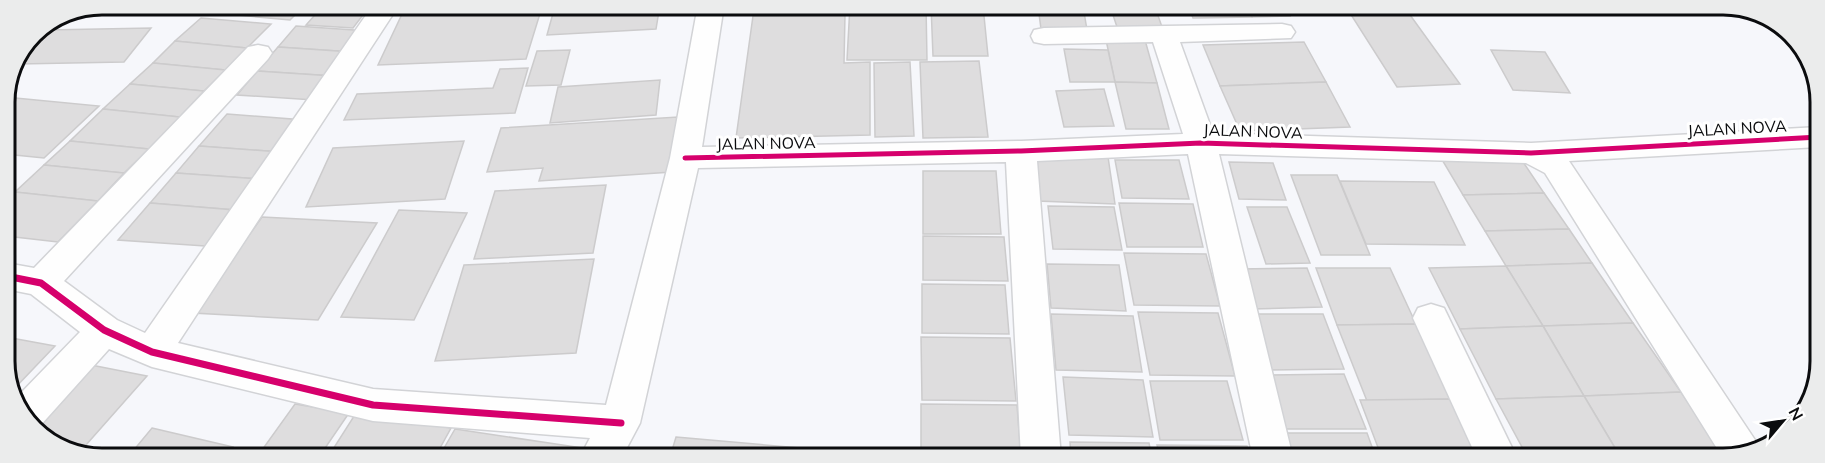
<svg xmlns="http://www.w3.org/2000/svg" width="1825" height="463" font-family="Mulish,sans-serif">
<rect width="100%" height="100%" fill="#f6f7fb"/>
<g fill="#deddde" stroke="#cccbcc" stroke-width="1.5">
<polygon points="107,5 158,5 146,13 104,7"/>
<polygon points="247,5 305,5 290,20 236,15"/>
<polygon points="660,5 656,29 547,35 555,6"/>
<polygon points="741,5 845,5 845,9 740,12"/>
<polygon points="850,5 926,5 927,60 847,60"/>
<polygon points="931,5 983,6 988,56 933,56"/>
<polygon points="1038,6 1083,6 1087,30 1041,29"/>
<polygon points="1110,6 1172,6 1155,7 1162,27 1117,27"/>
<polygon points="1188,6 1247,6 1252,17 1193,18"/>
<polygon points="1247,6 1285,6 1290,16 1252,17"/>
<polygon points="542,7 526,59 378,65 403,12"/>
<polygon points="321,8 366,11 353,28 306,25"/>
<polygon points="1405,8 1460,84 1397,87 1348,10"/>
<polygon points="845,15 844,63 870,62 870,135 736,138 753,16"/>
<polygon points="201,18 271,24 247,48 175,41"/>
<polygon points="296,26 368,31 352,52 278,47"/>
<polygon points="151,28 124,62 19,64 23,55 46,30"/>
<polygon points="1106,40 1145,40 1157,83 1115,82"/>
<polygon points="175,41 247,48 226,70 153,63"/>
<polygon points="1304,42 1326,82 1220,86 1203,45"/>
<polygon points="278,47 352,52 333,76 257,71"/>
<polygon points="1064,49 1108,50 1115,82 1070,82"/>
<polygon points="570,50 561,85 526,86 537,51"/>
<polygon points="1491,50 1545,52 1570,93 1513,90"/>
<polygon points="979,61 988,137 923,138 920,62"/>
<polygon points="910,62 914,136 875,137 874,63"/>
<polygon points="153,63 226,70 204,91 130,84"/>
<polygon points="528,68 515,113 344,120 357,94 493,88 500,69"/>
<polygon points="257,71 333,76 314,100 237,95"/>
<polygon points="660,80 656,115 550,123 558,87"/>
<polygon points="1115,82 1157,83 1169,129 1126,129"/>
<polygon points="1326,82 1350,127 1240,131 1220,86"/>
<polygon points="130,84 204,91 180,117 103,109"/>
<polygon points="1104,89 1114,126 1064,127 1056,91"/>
<polygon points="5,97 99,106 44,158 5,154"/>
<polygon points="103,109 180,117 149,149 70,141"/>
<polygon points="227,114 304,120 280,152 199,146"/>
<polygon points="678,117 672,172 539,181 543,168 487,172 501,128"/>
<polygon points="70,141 149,149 124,173 44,165"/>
<polygon points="464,141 445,199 306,207 333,148"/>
<polygon points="199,146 280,152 258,179 176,173"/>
<polygon points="1034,154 1108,157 1115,204 1037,201"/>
<polygon points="1519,156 1544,193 1463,195 1441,158"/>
<polygon points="1115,160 1179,160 1189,199 1122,198"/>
<polygon points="1229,162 1273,163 1286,200 1239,199"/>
<polygon points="44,165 124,173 98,201 15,192"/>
<polygon points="923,171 996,171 1001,234 923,234"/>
<polygon points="176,173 258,179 235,210 150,203"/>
<polygon points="1291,175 1337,175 1370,255 1321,255"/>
<polygon points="1340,181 1434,182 1465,245 1366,244"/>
<polygon points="606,185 593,253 474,259 495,191"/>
<polygon points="15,192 98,201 58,242 6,236 5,201"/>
<polygon points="1544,193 1569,229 1485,231 1463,195"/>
<polygon points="150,203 235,210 205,246 118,240"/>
<polygon points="1119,203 1193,204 1203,247 1127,247"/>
<polygon points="1048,206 1114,207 1122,250 1053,249"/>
<polygon points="1247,207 1287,207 1310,263 1266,264"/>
<polygon points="399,210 467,213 414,320 341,317"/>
<polygon points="262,217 377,223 318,320 193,313"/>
<polygon points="1569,229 1592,263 1506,266 1485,231"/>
<polygon points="923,236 1004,237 1008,281 923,280"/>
<polygon points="1124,253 1206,254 1220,306 1134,305"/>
<polygon points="594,259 576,353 435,361 464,265"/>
<polygon points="1592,263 1633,323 1543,326 1506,266"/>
<polygon points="1047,264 1119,265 1126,311 1051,308"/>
<polygon points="1506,266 1543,326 1460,329 1429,268"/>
<polygon points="1307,268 1322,307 1252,309 1238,269"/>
<polygon points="1316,268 1390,268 1416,324 1337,325"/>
<polygon points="922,284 1005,285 1009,334 922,333"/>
<polygon points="1138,312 1218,313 1235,376 1150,375"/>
<polygon points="1051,314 1133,316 1142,372 1056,370"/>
<polygon points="1249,314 1323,314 1344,369 1267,370"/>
<polygon points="1633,323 1681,392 1584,396 1543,326"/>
<polygon points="1416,324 1450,399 1367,401 1337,325"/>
<polygon points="1543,326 1584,396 1496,399 1460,329"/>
<polygon points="6,337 55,346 12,391 6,381"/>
<polygon points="921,337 1010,338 1016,401 922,400"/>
<polygon points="91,365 147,376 78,454 32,427"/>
<polygon points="1344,374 1366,429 1284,429 1267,375"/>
<polygon points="1063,377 1143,380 1153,437 1069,435"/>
<polygon points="1150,381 1227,381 1243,440 1160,440"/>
<polygon points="1681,392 1725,457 1621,458 1584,396"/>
<polygon points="1584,396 1621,458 1528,458 1496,399"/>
<polygon points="1450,399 1477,458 1382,458 1360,400"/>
<polygon points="295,404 349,413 319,457 257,457"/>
<polygon points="921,404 1017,405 1021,458 921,457"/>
<polygon points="356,413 451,428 435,457 328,457"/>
<polygon points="152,428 233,447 225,457 128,457"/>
<polygon points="455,429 583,448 579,457 439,457"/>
<polygon points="1284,433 1367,433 1376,458 1292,458"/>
<polygon points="676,437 811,449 810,457 670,457"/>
<polygon points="1070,442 1149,443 1152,458 1071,458"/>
<polygon points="1157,445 1247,446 1250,458 1160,458"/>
</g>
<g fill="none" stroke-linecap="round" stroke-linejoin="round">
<defs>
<g id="street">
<polygon points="373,5 399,5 178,343 373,389 606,405 670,158 698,5 724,5 702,147 1021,141 1183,134 1153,42 1044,44 1034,42 1031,36 1034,30 1044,28 1282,24 1291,26 1295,32 1291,38 1180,42 1213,133 1531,143 1819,127 1819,147 1569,161 1759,446 1723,458 1545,173 1526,163 1219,154 1293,458 1253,458 1188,154 1037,161 1061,458 1021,458 1006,162 698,168 640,423 622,457 580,457 590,438 373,421 152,367 109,349 39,427 32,429 16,398 80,332 31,294 6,289 6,263 34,268 248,47 258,45 268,47 272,53 268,59 64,281 117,320 145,333"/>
<polygon points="1431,304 1444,308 1517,458 1477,458 1413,318 1418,308"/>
</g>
</defs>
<use href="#street" stroke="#d2d3d6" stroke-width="3"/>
<use href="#street" fill="#fefefe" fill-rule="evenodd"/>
<defs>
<polyline id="cycleway-far1" points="685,158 1021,151 1201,143 1531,153 1819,137"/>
<polyline id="cycleway" points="6,276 41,283 104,330 152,352 373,405 621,423"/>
</defs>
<use href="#cycleway-far1" stroke="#fff" stroke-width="8"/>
<use href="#cycleway" stroke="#fff" stroke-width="10"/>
<use href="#cycleway-far1" stroke="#d6006c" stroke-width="5"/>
<use href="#cycleway" stroke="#d6006c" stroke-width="7"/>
</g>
<g text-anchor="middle" stroke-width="6" stroke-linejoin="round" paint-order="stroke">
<g font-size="16" fill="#0b0c0e" stroke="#fff">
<text transform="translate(1737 128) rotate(-3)" y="6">JALAN NOVA</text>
<text transform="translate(1253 131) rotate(2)" y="6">JALAN NOVA</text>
<text transform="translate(766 143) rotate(-1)" y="6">JALAN NOVA</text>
</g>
</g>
<path d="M0 0H1825V463H0ZM102 15H1723A87 87 0 0 1 1810 102V361A87 87 0 0 1 1723 448H102A87 87 0 0 1 15 361V102A87 87 0 0 1 102 15Z" fill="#ebecec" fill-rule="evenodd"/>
<path fill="none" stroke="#0b0c0e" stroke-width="3" d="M102 15H1723A87 87 0 0 1 1810 102V361A87 87 0 0 1 1723 448H102A87 87 0 0 1 15 361V102A87 87 0 0 1 102 15Z"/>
<g transform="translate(1783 421) rotate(61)" stroke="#ffffff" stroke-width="4.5" paint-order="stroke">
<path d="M0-4.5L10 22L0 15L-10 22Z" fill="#0b0c0e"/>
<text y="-9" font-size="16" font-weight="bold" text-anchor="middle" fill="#0b0c0e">N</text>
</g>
</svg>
